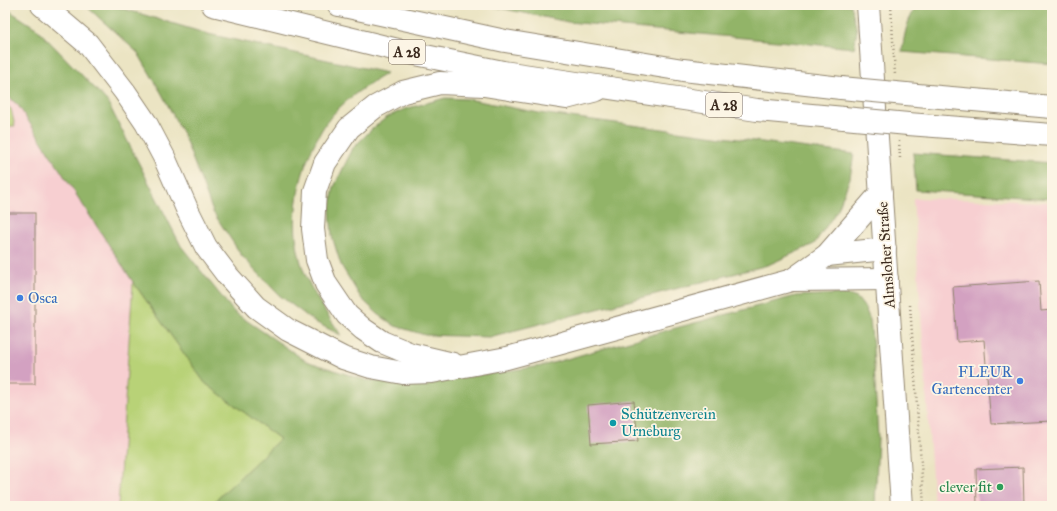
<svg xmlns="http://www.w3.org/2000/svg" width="1057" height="511" font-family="'IM FELL Great Primer',serif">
<rect width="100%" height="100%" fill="#fcf5e5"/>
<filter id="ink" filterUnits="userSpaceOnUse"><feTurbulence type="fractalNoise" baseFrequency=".025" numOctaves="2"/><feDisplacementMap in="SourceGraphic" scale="8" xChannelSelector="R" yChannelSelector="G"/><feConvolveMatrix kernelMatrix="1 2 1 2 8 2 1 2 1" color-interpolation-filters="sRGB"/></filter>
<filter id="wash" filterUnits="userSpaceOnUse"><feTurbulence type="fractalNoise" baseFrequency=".012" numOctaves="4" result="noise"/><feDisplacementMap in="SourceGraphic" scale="16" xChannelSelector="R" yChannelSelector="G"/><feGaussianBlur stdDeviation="0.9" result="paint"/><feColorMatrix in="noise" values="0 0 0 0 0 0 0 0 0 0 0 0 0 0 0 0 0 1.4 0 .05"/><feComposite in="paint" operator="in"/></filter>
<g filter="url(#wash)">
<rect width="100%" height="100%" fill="#ebe4c3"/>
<g fill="#f7cfd1">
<polygon points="5,94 19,106 133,279 118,506 5,506 5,126 15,126 11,109 5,104"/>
<polygon points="913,198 1052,202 1052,506 934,506"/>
</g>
<g fill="#b8d277" stroke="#7a7e4a">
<polygon points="5,104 11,109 15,126 5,126"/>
<polygon points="133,282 205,383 280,439 210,506 118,506"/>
</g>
<g fill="#92b468" stroke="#666f43">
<path d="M85,5H111L208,34L387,73C365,86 341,102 326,123C299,165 286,221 303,269C312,293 327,314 341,335L315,322L279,295L242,256L213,212L184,136L162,94L138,53Z"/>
<polygon points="485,5 851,5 857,31 854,48 568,22"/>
<path d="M918,5H1052V64L902,52C904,36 907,18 918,5Z"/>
<polygon points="5,8 36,28 107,101 181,246 234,312 306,361 365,380 407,382 449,379 542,366 668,330 796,296 845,294 857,298 865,308 870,320 873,348 878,438 875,506 210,506 280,439 205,383 133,282 18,105 5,94"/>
<polygon points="445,98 468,99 539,113 854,154 850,178 838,209 814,244 768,265 489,337 425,335 395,326 378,314 361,298 341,265 332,236 330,209 334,187 353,148 372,129 387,117 405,109"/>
<polygon points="913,153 1052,163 1052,199 916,190"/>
</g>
<g id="blocks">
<g fill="#d3a1c1">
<rect x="5" y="213" width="30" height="171"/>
<polygon points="1039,281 1041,311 1052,310 1052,421 991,424 984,340 957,342 953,287"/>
<polygon points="634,401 638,441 591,444 588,405"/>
<polygon points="1023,467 1024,506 977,506 976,469"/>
</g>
</g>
</g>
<g filter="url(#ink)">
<use href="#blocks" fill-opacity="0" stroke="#938770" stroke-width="1"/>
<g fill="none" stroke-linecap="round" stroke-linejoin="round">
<defs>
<polyline id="secondary" points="868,5 902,506"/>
<g id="highway">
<polyline points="42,5 88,44 125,92 146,123 164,157 187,209 206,247 228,276 256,307 288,330 343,358 371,367 403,373 432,372 507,358 792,280 887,279"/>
<polyline points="213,5 406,52 503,72 757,110 844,118"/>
<polyline points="339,5 505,41 683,70 841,88"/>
<polyline points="906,94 1052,107"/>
<polyline points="908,124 1052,135"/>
<polyline points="827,255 885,249"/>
<polyline points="792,280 827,255 881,193"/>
<polyline points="453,364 411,354 382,342 363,329 347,315 326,284 317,260 313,229 315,191 325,163 349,128 375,107 403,92 440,83 484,85 566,98 597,90"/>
</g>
</defs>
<use href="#secondary" stroke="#938770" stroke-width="24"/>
<use href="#highway" stroke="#938770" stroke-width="24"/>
<g stroke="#938770" stroke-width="2.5" stroke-dasharray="1 3" stroke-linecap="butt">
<polyline points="891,5 895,75"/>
<polyline points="899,141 900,158"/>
<polyline points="910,305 924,506"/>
</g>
<use href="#secondary" stroke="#fff" stroke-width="22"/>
<use href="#highway" stroke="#fff" stroke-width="22"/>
<defs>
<g id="highway-bridge">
<polyline points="841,88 906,94"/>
<polyline points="844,118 908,124"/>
</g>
</defs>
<use href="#highway-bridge" stroke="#938770" stroke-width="24" stroke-linecap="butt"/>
<use href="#highway-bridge" stroke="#fff" stroke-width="22"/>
</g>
</g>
<g fill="#3f7fe0" stroke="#fcf5e5" stroke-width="1.5">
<circle cx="20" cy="298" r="4"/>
<circle cx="1020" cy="381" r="4"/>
</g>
<circle fill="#0f9aa8" stroke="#fcf5e5" stroke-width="1.5" cx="613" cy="423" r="4"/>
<circle fill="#2e9e5b" stroke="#fcf5e5" stroke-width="1.5" cx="1000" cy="487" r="4"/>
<g text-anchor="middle" stroke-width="3.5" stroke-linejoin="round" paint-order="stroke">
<g fill="#fcf5e5" stroke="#75675a" stroke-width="1">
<rect x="389" y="40" width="36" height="24" rx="3"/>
<rect x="706" y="93" width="36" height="24" rx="3"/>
</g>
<g font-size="14" font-weight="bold" fill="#3b2a1e">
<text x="407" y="57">A 28</text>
<text x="724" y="110">A 28</text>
</g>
<g font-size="15" fill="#3b2a1e" stroke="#fcf5e5">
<text transform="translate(886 255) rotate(-94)" y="5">Almsloher Straße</text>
</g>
<g font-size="15" fill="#366cbe" stroke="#fcf5e5" text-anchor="start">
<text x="28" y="303">Osca</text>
<text x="1012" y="377" text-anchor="end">FLEUR<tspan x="1012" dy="17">Gartencenter</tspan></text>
</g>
<g font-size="15" fill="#0d838f" stroke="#fcf5e5" text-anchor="start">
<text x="621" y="419">Schützenverein<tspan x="621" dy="17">Urneburg</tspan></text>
</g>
<g font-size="15" fill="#27864d" stroke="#fcf5e5" text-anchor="end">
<text x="992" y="492">clever fit</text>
</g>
</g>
<rect width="1057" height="511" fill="none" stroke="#fcf5e5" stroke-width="20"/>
</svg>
